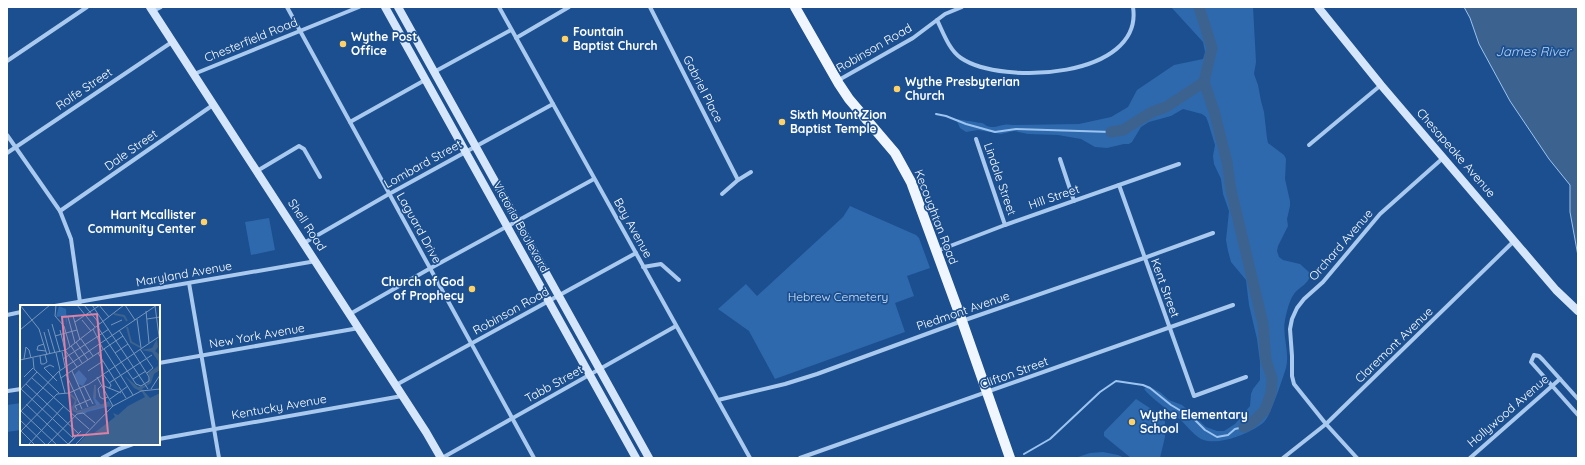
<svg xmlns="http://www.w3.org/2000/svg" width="1585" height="465" font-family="Quicksand,sans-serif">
<rect width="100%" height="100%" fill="#1b4f8f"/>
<g fill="#2e69ad">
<path d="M1171,7H1253L1256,62L1254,74L1258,85L1261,101L1264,112L1267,138L1268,143L1284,155L1286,159L1285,179L1290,201V206L1287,219L1288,226L1278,246L1277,251L1279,257L1283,260L1300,264L1310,273C1310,284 1300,286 1294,294C1289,301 1287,311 1285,320C1282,336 1290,352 1286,368C1282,380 1271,415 1264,422C1252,433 1217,447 1201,439C1192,434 1185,423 1176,416C1165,407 1153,400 1144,389L1148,386L1160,392L1169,400L1182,405L1206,427L1217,431H1224L1235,424L1250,406L1251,394L1253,389L1260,380V362L1257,339L1249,305L1246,280L1231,262L1228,251L1226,240L1229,211L1223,194L1221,179L1214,164L1213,156L1215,145L1208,122L1206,117L1202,114L1183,109L1171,116L1149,122L1141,127L1132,142L1129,144H1124L1107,148L1095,147L1081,139L1058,135L1028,134L1014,131L1001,134L978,130L966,132L960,128L956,119C957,119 980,123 982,123C985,124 987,127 991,127C1000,127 1003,123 1013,125L1079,124L1111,117L1128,107L1137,90L1174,65L1203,59L1205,52L1203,42Z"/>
<polygon points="850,206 916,235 919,238 930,268 907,276 914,296 895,303 905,332 775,379 749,331 718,309 746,284 757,296 843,217"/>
<polygon points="269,218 275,250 251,255 245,222"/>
<polygon points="1136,399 1156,412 1165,421 1165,437 1160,458 1131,458 1104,436 1104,432"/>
<polygon points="21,403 21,430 7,432 7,405"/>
<polygon points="1103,452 1118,455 1125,458 1075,458 1090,453"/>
</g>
<polygon fill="#3c6290" stroke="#9cc4f0" points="1464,7 1578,7 1578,256 1570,212 1570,185 1549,159 1510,101 1479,44 1470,18"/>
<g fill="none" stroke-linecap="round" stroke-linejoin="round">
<g stroke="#9cc4f0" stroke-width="2">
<polyline points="936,114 946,116 966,124 995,132 1016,129 1111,132"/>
<polyline points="1024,454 1050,439 1100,392 1116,381 1143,385 1150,388 1171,405 1193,418 1205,430 1217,437 1228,435 1235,429 1244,427"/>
</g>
<g stroke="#3c6290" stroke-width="11">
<polyline points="1199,7 1212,48 1204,82 1214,111 1227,162 1231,190 1263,324 1266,360 1272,379 1271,393 1265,410 1252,423 1244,427"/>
<polyline points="1111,132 1123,130 1152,112 1166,107 1204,82"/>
</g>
<g stroke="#a9c9ee" stroke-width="4">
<polyline points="287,7 534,458"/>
<polyline points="499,7 750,458"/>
<polyline points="650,7 738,180"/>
<polyline points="153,11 161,7"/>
<path d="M937,20C943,32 949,50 961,58C1002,86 1144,78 1133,7"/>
<polyline points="516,38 569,7"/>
<polyline points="7,61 87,7"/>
<polyline points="434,72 511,30"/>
<polyline points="194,74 359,7"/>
<polyline points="837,81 913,38 945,14 962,7"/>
<polyline points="350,122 425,80"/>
<polyline points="7,135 60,211 71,239 80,302"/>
<polyline points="976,139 1005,225"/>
<polyline points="1309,145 1381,85"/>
<polyline points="7,153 172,42"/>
<polyline points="1060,159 1074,201"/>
<polyline points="257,171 299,146 304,149 320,177"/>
<polyline points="1119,185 1194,396 1246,377"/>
<polyline points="722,194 738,180 751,172"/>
<polyline points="60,211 213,105"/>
<polyline points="304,243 389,194 553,104"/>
<polyline points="937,251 1005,225 1179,164"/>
<polyline points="643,267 661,264 679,280"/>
<polyline points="189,283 219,458"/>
<polyline points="55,306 316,261"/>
<polyline points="350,314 429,269 594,179"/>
<polyline points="7,315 21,312"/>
<polyline points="159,363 359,328"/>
<polyline points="396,385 636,253"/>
<polyline points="8,391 21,389"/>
<polyline points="1578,399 1543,360 1539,356 1534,355 1531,362 1578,415"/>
<polyline points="718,400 785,384 817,374 962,321 1144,258 1213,233"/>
<polyline points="159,439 402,396"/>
<polyline points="102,458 119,449 133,444"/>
<polyline points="442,458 676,326"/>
<polyline points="800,458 1233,305"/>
<polyline points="1283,458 1326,424 1514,241"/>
<polyline points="1357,458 1326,424 1294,384 1292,376 1292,356 1290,329 1292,319 1297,308 1304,299 1323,282 1380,214 1443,158"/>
<polyline points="1470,458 1560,379"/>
</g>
<g stroke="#d6e6fa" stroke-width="8">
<polyline points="150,7 426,432 441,458"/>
<polyline points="385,7 636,458"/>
<polyline points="398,7 649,458"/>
<polyline points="1318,7 1381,85 1556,290 1578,311"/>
</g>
<polyline stroke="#f0f6ff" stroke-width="10" points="795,7 839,84 849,99 895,153 911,182 962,321 1010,458"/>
</g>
<g fill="#ffd166" stroke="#1b4f8f" stroke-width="1.5">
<circle cx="565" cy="39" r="4"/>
<circle cx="343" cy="44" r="4"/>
<circle cx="897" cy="89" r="4"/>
<circle cx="782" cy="122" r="4"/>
<circle cx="204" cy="222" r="4"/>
<circle cx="472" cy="289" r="4"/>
<circle cx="1132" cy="422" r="4"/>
</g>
<g text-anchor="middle" stroke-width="3.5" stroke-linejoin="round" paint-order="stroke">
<g font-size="12" font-weight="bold" fill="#fff" stroke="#1b4f8f" text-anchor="start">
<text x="573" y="36">Fountain<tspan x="573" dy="14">Baptist Church</tspan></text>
<text x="351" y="41">Wythe Post<tspan x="351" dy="14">Office</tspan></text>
<text x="905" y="86">Wythe Presbyterian<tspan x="905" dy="14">Church</tspan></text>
<text x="790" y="119">Sixth Mount Zion<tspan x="790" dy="14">Baptist Temple</tspan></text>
<text x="196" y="219" text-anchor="end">Hart Mcallister<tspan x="196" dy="14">Community Center</tspan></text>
<text x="464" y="286" text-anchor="end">Church of God<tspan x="464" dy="14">of Prophecy</tspan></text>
<text x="1140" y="419">Wythe Elementary<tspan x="1140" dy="14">School</tspan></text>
</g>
<g font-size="12" fill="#fff" stroke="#1b4f8f">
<text transform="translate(251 40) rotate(-22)" y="4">Chesterfield Road</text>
<text transform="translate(874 48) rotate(-30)" y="4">Robinson Road</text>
<text transform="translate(84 89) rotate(-34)" y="4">Rolfe Street</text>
<text transform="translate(703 89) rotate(63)" y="4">Gabriel Place</text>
<text transform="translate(131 150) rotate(-35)" y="4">Dale Street</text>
<text transform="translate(1456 153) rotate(49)" y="4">Chesapeake Avenue</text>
<text transform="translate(423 164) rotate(-29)" y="4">Lombard Street</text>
<text transform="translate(1000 179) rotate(71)" y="4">Lindale Street</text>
<text transform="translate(1054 197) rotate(-19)" y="4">Hill Street</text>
<text transform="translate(936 217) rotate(69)" y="4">Kecoughtan Road</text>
<text transform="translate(307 225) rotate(57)" y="4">Shell Road</text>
<text transform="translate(521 227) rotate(61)" y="4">Victoria Boulevard</text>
<text transform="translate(419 228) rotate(61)" y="4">Laguard Drive</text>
<text transform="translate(633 228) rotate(61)" y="4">Bay Avenue</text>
<text transform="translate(1341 245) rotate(-49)" y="4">Orchard Avenue</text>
<text transform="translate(184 274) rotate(-10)" y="4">Maryland Avenue</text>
<text transform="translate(1165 288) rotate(70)" y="4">Kent Street</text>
<text transform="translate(511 311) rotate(-29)" y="4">Robinson Road</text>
<text transform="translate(963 311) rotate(-19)" y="4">Piedmont Avenue</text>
<text transform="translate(257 336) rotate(-10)" y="4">New York Avenue</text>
<text transform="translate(1394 345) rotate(-44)" y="4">Claremont Avenue</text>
<text transform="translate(1014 373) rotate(-20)" y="4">Clifton Street</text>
<text transform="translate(554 384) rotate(-29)" y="4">Tabb Street</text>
<text transform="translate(279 407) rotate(-10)" y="4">Kentucky Avenue</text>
<text transform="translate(1508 411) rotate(-41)" y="4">Hollywood Avenue</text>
</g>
<g font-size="12" fill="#cfe3fa" stroke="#1b4f8f">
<text x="838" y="301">Hebrew Cemetery</text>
</g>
<g font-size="13" font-style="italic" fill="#b5d3f5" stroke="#1b4f8f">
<text x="1533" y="56">James River</text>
</g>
</g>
<g transform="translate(20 305)">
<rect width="140" height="140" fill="#1b4f8f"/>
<path d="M39,1L46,4L47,21L45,11L36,12ZM59,65L67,74L63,81L58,79L54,70ZM74,82L75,93L81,100L89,96L91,101L67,107L65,109L54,107L52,102L55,97L53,104L57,106L76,100L73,93Z" fill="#2e69ad"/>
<path d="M137,34L138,42L135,46L140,50V65L134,69L131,78L122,84L130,93L140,88V140H57L67,129L74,128L95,112L93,108L98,110L108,101L125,92L122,87L114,83L105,71L118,82L126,80L130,73L128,68L138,61V56L132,47L121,45L132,43Z" fill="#3c6290"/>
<path fill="none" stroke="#3c6290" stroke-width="2" d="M94,9L104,11L107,16M107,22L111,37L120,42M50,89L56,95L53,105M75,93V80M53,105L57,107L86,99L92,101"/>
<path fill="none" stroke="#7695bc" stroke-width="1" d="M0,0L19,24L27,50M36,0L35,11L44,21L50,42M57,0L75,22M64,0L80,19M72,0L128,84M79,0L89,12M105,0L115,15M135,1L139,31M126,6L129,38M53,11L60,35M48,12L55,38M117,14L121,43M127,14L140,12M62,15L71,26M55,17L80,0M32,19L40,47M91,20L102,15M77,21L116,79L121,81L129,76V72L99,25M28,24L35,48M73,24L83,44M0,25L30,0M40,25L45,45L57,62M24,27L30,49M35,31L57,25M61,34L73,51M56,37L68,55M24,39L18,41L17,45L26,46M51,41L62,58M84,44L113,90M120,44L133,63L127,68M42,47L45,62M36,48L40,65M78,48L106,93M95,48L108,39M20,51L21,59H24L27,57L25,50M13,53L14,64L39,88M4,54L6,42L9,45L11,53M43,54L89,24M0,55L46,45L104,0M34,62L30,60L24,63L37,76M39,66L45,88M52,66L68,102M68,66L83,56M46,69L62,104M83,69L91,80L89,84M4,72L13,63M77,72L93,101M12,73L69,124M41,73L103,31M113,74L126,66M89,78L132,50M6,79L59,129M82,80L78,84L80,92L83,94L88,92M64,81L73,99M84,81L101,88M0,83L54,134M131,84L140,70M0,85L17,67M90,94L108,81M6,99L49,140M57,105L55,101L71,94M1,106L37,140M0,107L38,67L137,0M0,115L26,140M1,126L15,140M0,127L37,89L49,88L69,79L140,31M8,140L44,101M27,140L57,109L63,108L75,118M48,140L60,127L61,126L48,139M55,140L93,101L121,86L140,84"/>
<path fill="#dd80a5" fill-opacity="0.15" stroke="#dd80a5" stroke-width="2" d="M77,9L88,128L53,131L42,12Z"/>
<rect width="140" height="140" fill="none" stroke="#fff" stroke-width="2"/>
</g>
<rect width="1585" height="465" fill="none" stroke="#ffffff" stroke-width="16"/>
</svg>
